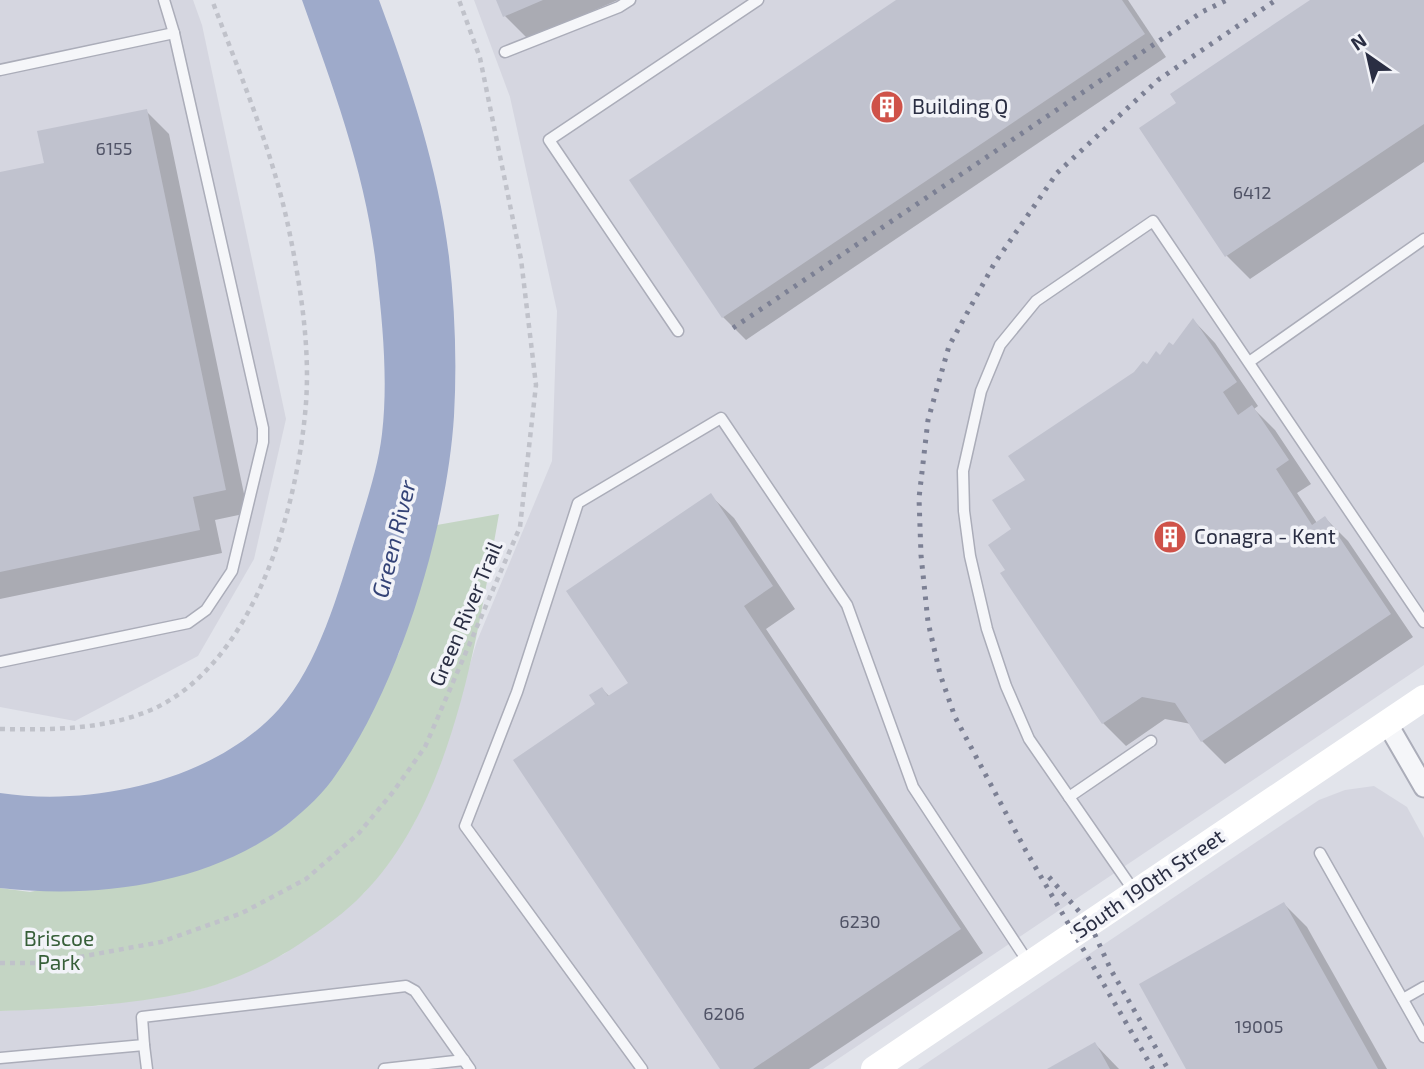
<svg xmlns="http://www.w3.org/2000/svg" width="1424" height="1069" font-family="'Exo 2',sans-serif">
<rect width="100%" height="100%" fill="#e2e4eb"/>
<g fill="#d5d6e0">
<polygon points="0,0 193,0 202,25 286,419 254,559 198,656 75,721 0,707"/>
<polygon points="474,0 1424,0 1424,665 823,1069 0,1069 0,1011 98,1006 190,992 224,982 284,954 364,893 388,864 414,823 438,770 477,641 552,461 557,311 510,97"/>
<polygon points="1374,786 1407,807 1424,838 1424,1069 918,1069 1319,800 1345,790"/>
</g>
<path fill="#c4d5c4" d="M499,514C477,637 454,801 363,894C345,913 323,928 301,943C268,965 229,983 190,992C128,1005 63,1009 0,1011V888L30,892L259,843L288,824L312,802L399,653L437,525Z"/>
<path fill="#9eaaca" d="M302,0H379C410,84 438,167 449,257C455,309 457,363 454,416C447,526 401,682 337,773C325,792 305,810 288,824C208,885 97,899 0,888V793C92,807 214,781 279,709C319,664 338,593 356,536C366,503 378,468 382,434C388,382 383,327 377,275C368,180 334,90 302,0Z"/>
<g fill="#0003">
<polygon points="498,0 618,0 528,39 505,16"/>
<polygon points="899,0 1128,0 1166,57 746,340 723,317"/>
<polygon points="1313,0 1424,0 1424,162 1250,279 1227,256 1141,128 1178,103"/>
<polygon points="146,111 169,134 248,513 215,520 222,553 0,599 0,174 46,165"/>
<polygon points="1193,320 1215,343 1258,406 1254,409 1275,430 1311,484 1297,493 1317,523 1325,518 1348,541 1413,637 1225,764 1202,741 1191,724 1165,719 1126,746 1103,723 1007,570 1014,530 1027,480 1148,367 1173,348"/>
<polygon points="711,496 734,518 795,609 766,629 983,953 809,1069 723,1069 598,705 602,689 610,697 631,683"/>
<polygon points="1284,904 1307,927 1387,1069 1188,1069"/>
<polygon points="1095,1044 1119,1069 1050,1069"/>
</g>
<g fill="#c0c2ce">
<polygon points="496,0 543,0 503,17"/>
<polygon points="896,0 1122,0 1145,34 722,318 629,180"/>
<polygon points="1310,0 1424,0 1424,124 1225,257 1139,128 1176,103 1170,94"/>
<polygon points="147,109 226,490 193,497 200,530 0,572 0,172 44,163 37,131"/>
<polygon points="1193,318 1237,382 1223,392 1238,415 1252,405 1289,460 1276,469 1312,525 1325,516 1391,614 1201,742 1175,703 1142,697 1102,724 1000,573 1005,570 988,545 1011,529 992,500 1025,480 1008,456 1134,372 1143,361 1147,364 1156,351 1160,355 1169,342 1173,345"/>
<polygon points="711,493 773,586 744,606 961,929 753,1069 720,1069 513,760 595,704 589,695 602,687 608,696 628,683 566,591"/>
<polygon points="1284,902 1378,1069 1186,1069 1139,984"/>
<polygon points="1095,1042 1110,1069 1047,1069"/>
</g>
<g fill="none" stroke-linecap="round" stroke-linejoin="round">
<defs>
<g id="lane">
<polyline points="505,52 619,7 630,0"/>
<polyline points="0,70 174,33"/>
<polyline points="678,331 549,140 758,0"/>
<polyline points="1249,362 1424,239"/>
<polyline points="0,662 188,623 206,610 232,571 263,442 263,428 174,33 164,0"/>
<polyline points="1069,797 1151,741"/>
<polyline points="1320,853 1424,1037"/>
<polyline points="1134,891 1029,739 1006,686 987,629 970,556 964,511 963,471 981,391 1000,345 1036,301 1153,221 1424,622"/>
<polyline points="1403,999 1424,987"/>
<polyline points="144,1045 147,1069"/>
<polyline points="0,1058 144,1045 142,1017 406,986 415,991 470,1069"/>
<polyline points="384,1069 464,1060"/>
<polyline points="642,1069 465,826 517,692 578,503 721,418 847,605 913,787 1028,962"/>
</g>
<polyline id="street" points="1387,723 1424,787"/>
</defs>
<use href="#lane" stroke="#abadb9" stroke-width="13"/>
<use href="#street" stroke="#abadb9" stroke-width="23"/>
<g stroke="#c0c2ca" stroke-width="4.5" stroke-dasharray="5 5" stroke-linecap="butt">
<path d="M0,729C51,730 103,730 151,710C255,664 298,507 306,403C310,348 301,289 290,235C274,154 241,77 212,0"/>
<polyline points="0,963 47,963 161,942 242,913 306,879 359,833 393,792 425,747 520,527 536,385 521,259 480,58 459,0"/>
</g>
<use href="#lane" stroke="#f5f6f9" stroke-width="10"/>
<use href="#street" stroke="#f5f6f9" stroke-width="19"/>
<polyline stroke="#fff" stroke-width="26" points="874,1069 1424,698"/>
<g stroke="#7c8094" stroke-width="5" stroke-dasharray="3.5 7" stroke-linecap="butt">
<polyline points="733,328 1202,12 1227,0"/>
<polyline points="1049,877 1090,924 1111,970 1168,1069"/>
<polyline points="1153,1069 1026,851 955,717 940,674 928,622 921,555 919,498 928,420 949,346 994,264 1057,173 1158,80 1276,0"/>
</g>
</g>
<defs>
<symbol id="building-disc" viewBox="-11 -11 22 22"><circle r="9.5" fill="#cf5249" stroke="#f2f3f8"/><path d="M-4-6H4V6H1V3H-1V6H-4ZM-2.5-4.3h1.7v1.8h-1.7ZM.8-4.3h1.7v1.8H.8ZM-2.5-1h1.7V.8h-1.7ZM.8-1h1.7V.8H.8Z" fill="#fff"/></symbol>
</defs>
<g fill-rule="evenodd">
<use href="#building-disc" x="868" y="88" width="38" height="38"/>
<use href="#building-disc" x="1151" y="518" width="38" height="38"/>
</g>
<g text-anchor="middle" stroke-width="7" stroke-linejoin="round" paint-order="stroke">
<g font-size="18" fill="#505366">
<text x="114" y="155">6155</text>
<text x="1252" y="199">6412</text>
<text x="860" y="928">6230</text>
<text x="724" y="1020">6206</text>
<text x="1259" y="1033">19005</text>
</g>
<g font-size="21" fill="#2a2e43" stroke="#f2f3f8" text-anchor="start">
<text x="912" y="114">Building Q</text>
<text x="1194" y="544">Conagra - Kent</text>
</g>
<g font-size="21" fill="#2a2e43" stroke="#f2f3f8">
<text transform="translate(466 614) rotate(-67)" y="7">Green River Trail</text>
<text transform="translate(1149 884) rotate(-34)" y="7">South 190th Street</text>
</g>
<g font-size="21" fill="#375f39" stroke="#f2f3f8">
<text x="59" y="946">Briscoe<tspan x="59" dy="24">Park</tspan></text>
</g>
<g font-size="23" font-style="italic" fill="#344377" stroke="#f2f3f8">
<text transform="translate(394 539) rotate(-76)" y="8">Green River</text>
</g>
</g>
<g transform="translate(1368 56) rotate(326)" stroke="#f2f3f8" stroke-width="5" paint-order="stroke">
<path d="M0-5L12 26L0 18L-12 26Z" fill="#2a2e43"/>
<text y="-10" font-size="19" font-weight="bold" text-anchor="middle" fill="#2a2e43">N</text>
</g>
</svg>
